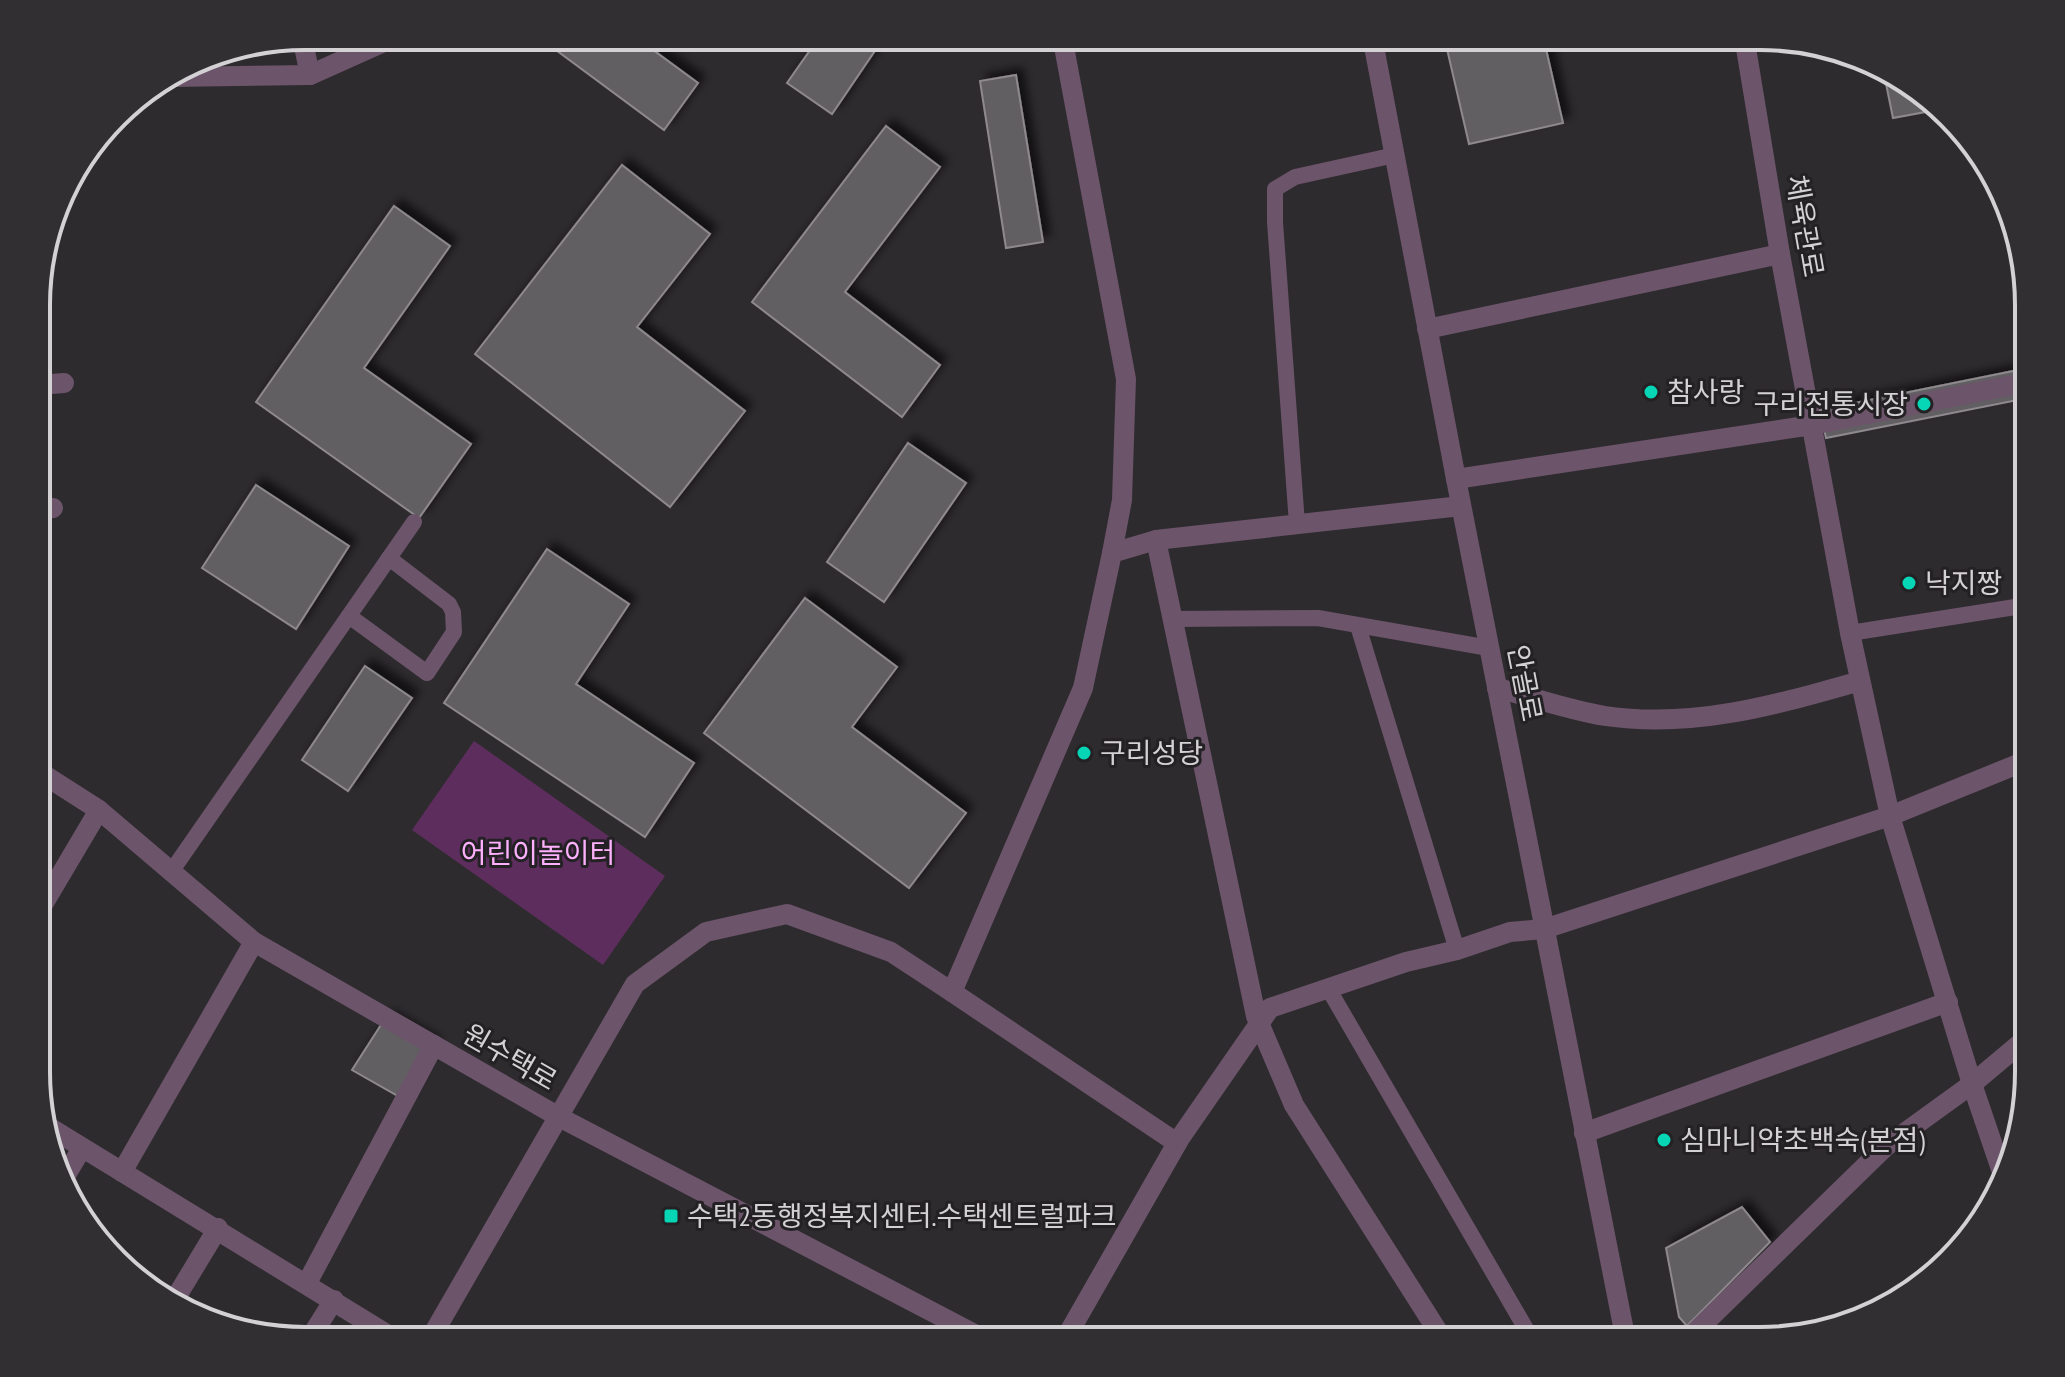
<svg xmlns="http://www.w3.org/2000/svg" width="2065" height="1377" font-family="'PT Sans Narrow','Noto Sans KR',sans-serif">
<defs>
<filter id="shadow"><feDropShadow dx="7" dy="-7" stdDeviation="4" flood-color="#0009"/></filter>
</defs>
<rect width="100%" height="100%" fill="#2e2b2e"/>
<polygon fill="#5d2e5d" points="474,741 665,876 603,965 412,830"/>
<g fill="#625e62" stroke="#8d898d" stroke-width="2" filter="url(#shadow)">
<polygon points="537,36 634,36 698,83 664,130"/>
<polygon points="820,36 885,36 832,114 787,83"/>
<polygon points="1444,36 1543,36 1563,123 1469,144"/>
<polygon points="1883,69 1910,82 1936,110 1893,118"/>
<polygon points="1016,75 1043,242 1006,248 980,81"/>
<polygon points="886,126 940,167 845,292 940,365 902,417 752,302"/>
<polygon points="622,165 710,234 637,327 745,411 670,507 475,354"/>
<polygon points="394,206 450,246 364,368 471,444 419,518 256,402"/>
<polygon points="2028,368 2028,398 1826,438 1820,410"/>
<polygon points="908,443 966,483 884,602 827,562"/>
<polygon points="256,485 349,546 296,629 202,568"/>
<polygon points="547,549 629,604 576,684 694,763 645,837 444,703"/>
<polygon points="805,598 897,667 852,727 966,813 909,888 704,733"/>
<polygon points="365,666 412,698 348,791 302,760"/>
<polygon points="386,1017 434,1045 405,1100 352,1070"/>
<polygon points="1742,1207 1770,1242 1687,1326 1679,1317 1666,1248"/>
</g>
<g fill="none" stroke-linecap="round" stroke-linejoin="round">
<g stroke="#6c546b" stroke-width="16">
<polyline points="1297,524 1275,222 1275,189 1295,177 1395,155"/>
<polyline points="349,616 427,673 454,632 453,612 449,604 389,558"/>
<polyline points="1173,619 1318,618 1489,648"/>
<polyline points="1358,626 1457,950"/>
<polyline points="1850,633 2028,605"/>
<polyline points="171,872 414,522"/>
<polyline points="1328,988 1533,1341"/>
</g>
<g stroke="#6c546b" stroke-width="20">
<polyline points="1062,36 1126,379 1122,500 1112,553"/>
<polyline points="1744,36 1780,254 1850,633 1890,816 1972,1084 2001,1169"/>
<polyline points="302,37 310,75"/>
<polyline points="169,77 310,75 397,36"/>
<polyline points="1427,329 1780,254"/>
<polyline points="38,385 64,383"/>
<polyline points="1456,479 1812,425 2028,382"/>
<polyline points="38,510 53,508"/>
<polyline points="1156,540 1256,1016 1294,1105 1444,1341"/>
<path d="M1497,688C1532,697 1569,710 1605,716C1694,729 1775,705 1860,681"/>
<polyline points="38,771 99,810 254,942 559,1117 988,1341"/>
<polyline points="38,913 99,810"/>
<polyline points="952,992 1177,1143"/>
<polyline points="44,1124 398,1341"/>
<polyline points="1584,1133 1948,1002"/>
<polyline points="122,1172 254,942"/>
<polyline points="63,1180 82,1148"/>
<polyline points="307,1283 434,1045"/>
<polyline points="172,1304 218,1228"/>
<polyline points="1687,1340 1885,1147 1972,1084 2028,1037"/>
<polyline points="308,1341 334,1300"/>
<polyline points="429,1341 635,984 706,932 787,914 891,952 952,992 1083,688 1112,553 1156,540 1461,506"/>
<polyline points="1064,1341 1180,1138 1270,1008 1406,962 1457,950 1510,932 1544,929 1890,816 2028,760"/>
</g>
<polyline stroke="#6c546b" stroke-width="20" points="1372,36 1456,479 1626,1341"/>
</g>
<g fill="#06d5b6" stroke="#242124" stroke-width="3">
<circle cx="1651" cy="392" r="8"/>
<circle cx="1924" cy="404" r="8"/>
<circle cx="1909" cy="583" r="8"/>
<circle cx="1084" cy="753" r="8"/>
<circle cx="1664" cy="1140" r="8"/>
<rect x="663" y="1208" width="16" height="16" rx="4"/>
</g>
<g text-anchor="middle" stroke-width="6" stroke-linejoin="round" paint-order="stroke">
<g font-size="28" fill="#d3d1d3" stroke="#242124">
<text transform="translate(1805 226) rotate(80)" y="10">체육관로</text>
<text transform="translate(1525 683) rotate(79)" y="10">안골로</text>
<text transform="translate(510 1057) rotate(30)" y="10">원수택로</text>
</g>
<g font-size="28" fill="#d3d1d3" stroke="#242124" text-anchor="start">
<text x="1667" y="402">참사랑</text>
<text x="1908" y="414" text-anchor="end">구리전통시장</text>
<text x="1925" y="593">낙지짱</text>
<text x="1100" y="763">구리성당</text>
<text x="1680" y="1150">심마니약초백숙(본점)</text>
<text x="687" y="1226">수택2동행정복지센터.수택센트럴파크</text>
</g>
<g font-size="28" fill="#fdb0fc" stroke="#242124">
<text x="538" y="863">어린이놀이터</text>
</g>
</g>
<path d="M0 0H2065V1377H0ZM305 50H1760A255 255 0 0 1 2015 305V1072A255 255 0 0 1 1760 1327H305A255 255 0 0 1 50 1072V305A255 255 0 0 1 305 50Z" fill="#322f32" fill-rule="evenodd"/>
<path fill="none" stroke="#d3d1d3" stroke-width="4" d="M305 50H1760A255 255 0 0 1 2015 305V1072A255 255 0 0 1 1760 1327H305A255 255 0 0 1 50 1072V305A255 255 0 0 1 305 50Z"/>
</svg>
